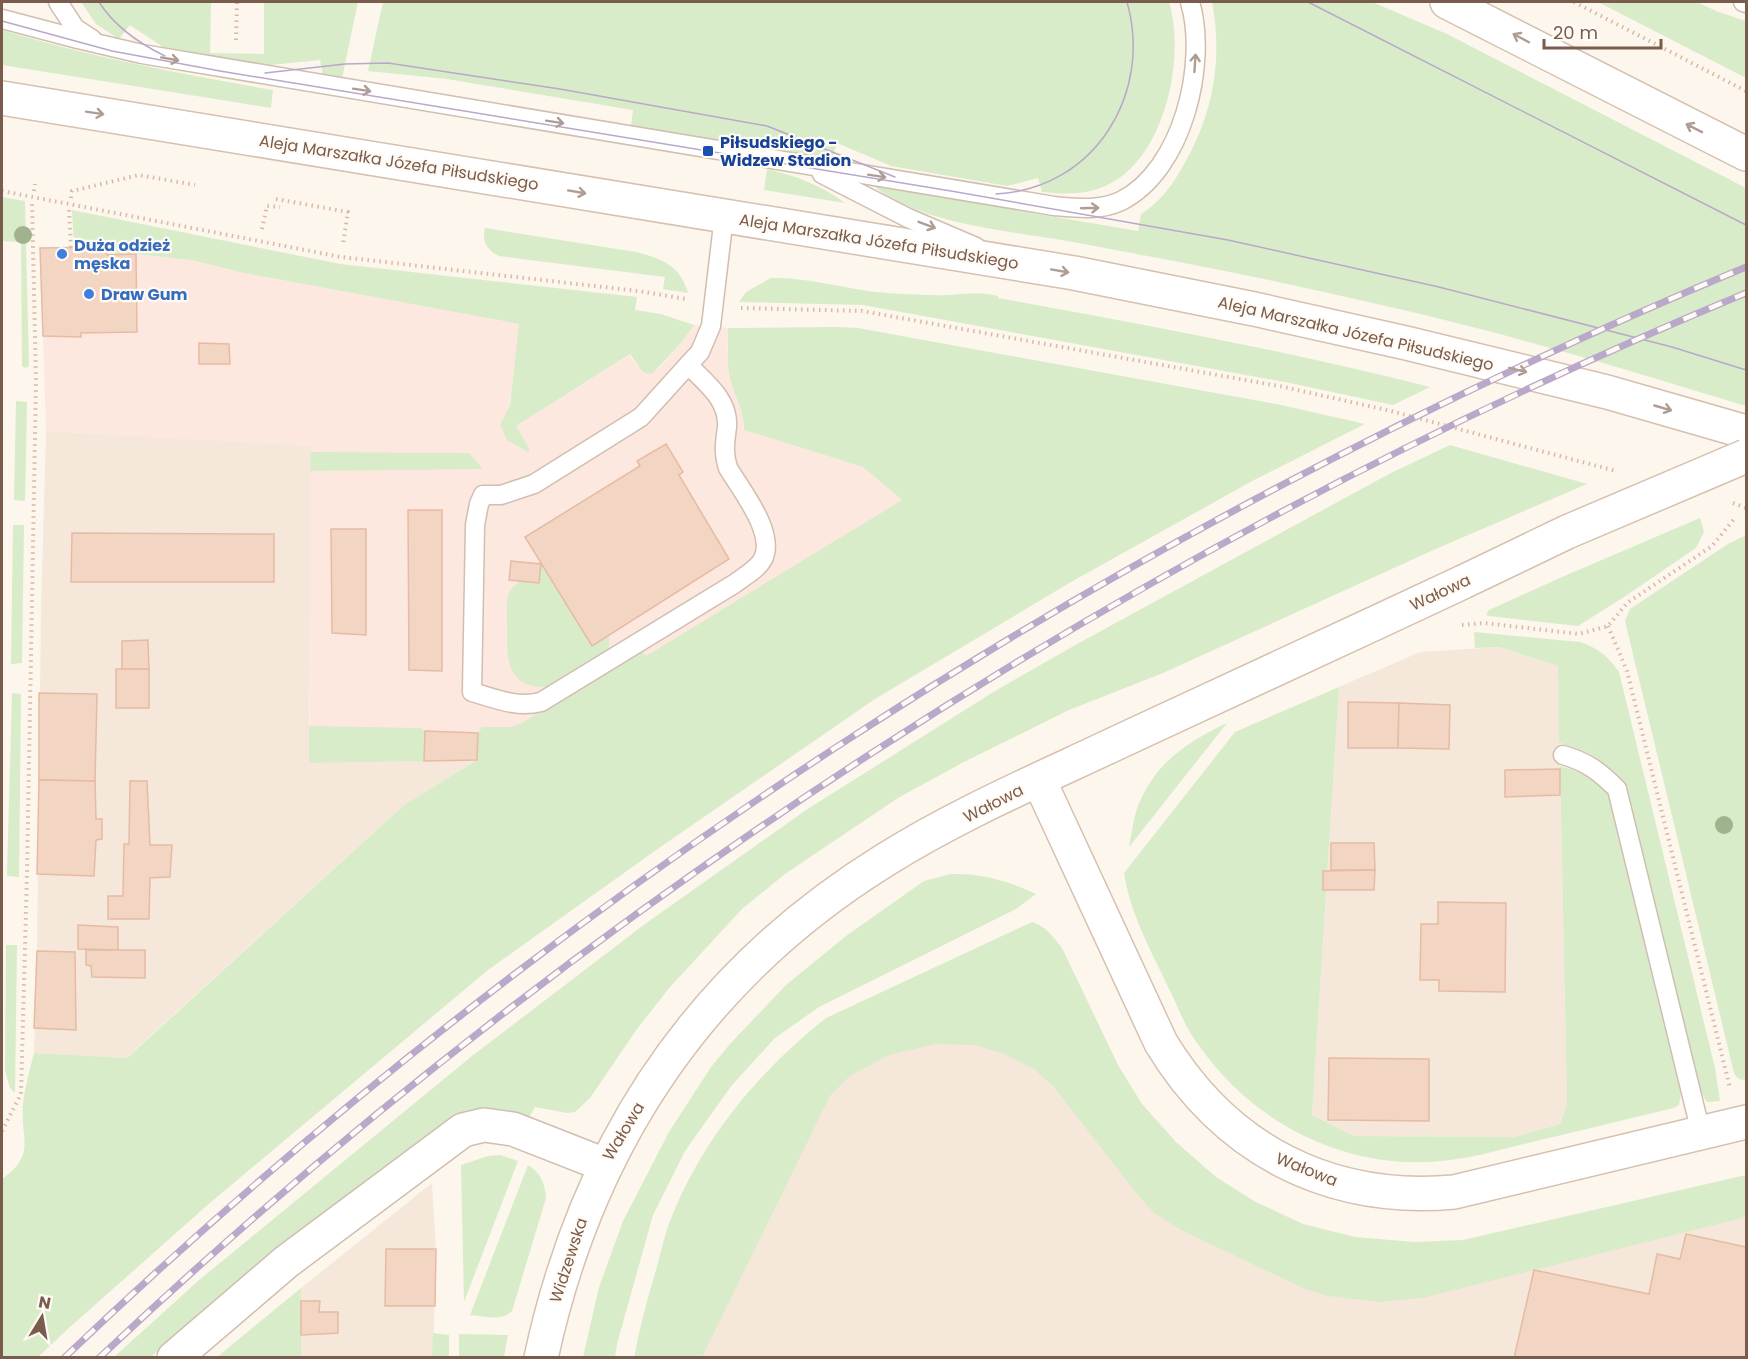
<svg xmlns="http://www.w3.org/2000/svg" width="1748" height="1359" font-family="Poppins,sans-serif">
<rect width="100%" height="100%" fill="#fdf6ec"/>
<g fill="#f5e8da">
<polygon points="46,431 311,445 311,605 309,726 477,760 404,805 126,1058 34,1053 37,948 41,610"/>
<polygon points="1499,647 1558,666 1567,1104 1560,1124 1514,1137 1354,1136 1312,1115 1339,687 1420,652"/>
<polygon points="907,1005 1035,1046 1116,1125 1384,1277 1746,1193 1746,1357 655,1358 800,1067"/>
<polygon points="432,1183 436,1249 433,1357 301,1357 301,1288"/>
</g>
<polygon fill="#fde8e0" points="107,247 108,255 136,254 191,260 244,273 520,324 509,407 516,426 629,355 642,371 658,369 682,342 694,325 728,328 727,352 732,385 742,409 744,430 863,467 902,500 477,760 309,763 311,605 311,446 46,431 40,248"/>
<g fill="#d8ecc9">
<polygon points="81,2 211,2 210,53 264,54 264,2 358,2 342,78 323,74 320,60 270,65 166,49 130,25 119,39 96,24"/>
<path d="M383,2H1169C1185,55 1167,146 1118,179C1094,195 1069,195 1042,192L1038,178L1007,186L891,166L837,143L832,159L631,126L633,110L447,79L368,71Z"/>
<path d="M1212,2H1372L1447,34L1746,188V406C1673,384 1599,361 1525,341C1439,317 1351,298 1264,279C1201,266 1137,254 1073,242C1018,232 916,224 874,186L1138,231L1141,214C1160,202 1172,186 1183,166C1213,115 1223,60 1212,2Z"/>
<polygon points="1598,2 1697,2 1716,11 1746,21 1746,78"/>
<path d="M2,30C90,57 182,74 273,90L271,108L2,65Z"/>
<path d="M767,169C796,176 821,185 845,203L764,190Z"/>
<polygon points="2,197 25,201 29,366 25,368 22,366 21,242 2,241"/>
<polygon points="72,210 340,264 637,297 635,310 661,314 694,325 682,342 653,373 648,374 642,371 630,354 516,426 530,450 528,452 507,440 500,425 510,405 519,324 244,273 191,260 136,254 107,255 107,247 74,247"/>
<path d="M485,228L636,252C661,258 681,266 688,293L663,289L665,277L499,256C486,249 482,242 485,228Z"/>
<path d="M771,278C810,277 848,290 886,293C908,294 931,296 952,295C968,293 982,292 998,296V298C1143,324 1288,351 1430,387L1393,405L1285,382L863,305L739,302L746,292Z"/>
<path d="M835,327L858,328L1281,405L1365,424L1254,480L1071,582L875,699L659,848L488,970L211,1202L70,1327L38,1357L2,1358V1179C37,1154 20,1139 23,1104C25,1087 30,1069 34,1053L127,1058L404,805L477,760L478,733L482,727H511L522,723L641,650L646,656L902,500L863,467L744,430C744,412 737,401 732,385C726,367 728,347 728,328Z"/>
<polygon points="16,401 27,402 25,501 14,500"/>
<polygon points="1450,445 1587,484 1438,548 1163,673 1069,710 962,763 898,798 785,874 742,909 670,987 637,1029 590,1098 575,1112 567,1113 535,1107 527,1121 497,1116 197,1318 151,1357 113,1358 198,1281 472,1056 645,924 806,810 995,691 1077,644 1389,474"/>
<polygon points="311,452 469,453 483,469 310,471"/>
<polygon points="1700,518 1704,532 1696,548 1624,597 1578,626 1489,616 1486,615 1489,610 1562,577"/>
<polygon points="13,525 24,525 22,663 11,664"/>
<path d="M1746,535V1079C1740,1081 1737,1078 1734,1073L1625,621L1630,609L1728,544Z"/>
<path d="M541,564L592,646L609,635V650L549,687C507,689 507,661 507,629C507,618 506,606 508,595L511,589L520,581L539,583Z"/>
<path d="M1474,632L1580,642C1598,648 1608,656 1619,672L1715,1068L1720,1101L1707,1102L1700,1091L1625,783C1603,760 1590,751 1559,743L1558,666L1499,647L1475,648Z"/>
<path d="M1339,687L1312,1115L1354,1136L1514,1137L1560,1124L1567,1104L1560,766C1592,775 1605,782 1618,814L1681,1094L1679,1105L1674,1108C1625,1120 1577,1131 1528,1143C1505,1148 1481,1156 1457,1159C1357,1175 1258,1129 1200,1047C1189,1033 1181,1016 1174,999C1155,958 1131,918 1124,873L1235,732Z"/>
<polygon points="12,693 21,694 19,877 7,876"/>
<path d="M1227,723L1129,847C1132,834 1133,819 1138,806C1155,763 1187,742 1227,723Z"/>
<polygon points="309,726 421,728 425,731 424,761 309,763"/>
<path d="M951,874C982,873 1008,881 1036,894L1016,909L819,1007L775,1038L732,1085L685,1151L653,1215L617,1344L615,1357H583L599,1287L623,1221L669,1132L711,1067L730,1044L786,985L846,936L924,881Z"/>
<path d="M1032,922C1046,926 1053,937 1062,948L1118,1065L1142,1104L1176,1142L1216,1177L1254,1201L1303,1224L1355,1237L1414,1242L1463,1240L1746,1175V1217L1422,1298L1379,1302L1328,1296L1305,1289L1181,1230L1154,1213L1133,1189L1054,1087L1034,1069L1004,1054L975,1045L936,1044L889,1055L850,1076L830,1096L702,1357L634,1358C639,1330 646,1304 654,1277C660,1257 664,1235 672,1216C704,1137 760,1070 826,1018Z"/>
<polygon points="6,945 17,945 15,1093 10,1088 5,1071"/>
<polygon points="500,1155 518,1161 464,1302 461,1165 488,1156"/>
<path d="M528,1165C541,1173 545,1184 546,1198L512,1311C501,1322 484,1316 470,1315Z"/>
<polygon points="301,1288 301,1357 217,1357"/>
<polygon points="433,1333 449,1335 449,1357 432,1357"/>
<polygon points="459,1334 508,1335 504,1357 459,1357"/>
</g>
<g fill="#f3d5c3" stroke="#e6bba3" stroke-width="1.5">
<polygon points="107,247 107,255 136,254 137,332 81,333 81,337 43,336 40,248"/>
<polygon points="199,343 229,344 230,364 199,364"/>
<polygon points="666,444 683,472 679,475 729,559 592,646 525,537 640,466 637,461"/>
<polygon points="408,510 442,510 442,671 409,670"/>
<polygon points="331,529 366,529 366,635 332,633"/>
<polygon points="72,533 274,534 274,582 71,582"/>
<polygon points="511,561 541,564 539,583 509,580"/>
<polygon points="148,640 149,669 122,669 122,641"/>
<rect x="116" y="669" width="33" height="39"/>
<polygon points="39,693 97,694 95,781 39,780"/>
<polygon points="1348,702 1399,703 1398,748 1348,748"/>
<polygon points="1399,703 1450,705 1449,749 1398,748"/>
<polygon points="425,731 478,733 477,760 424,761"/>
<polygon points="1560,769 1560,795 1505,797 1505,770"/>
<polygon points="39,780 95,781 96,819 102,819 102,839 96,840 94,876 37,874"/>
<polygon points="130,781 147,781 150,845 172,845 170,877 150,878 149,919 108,919 108,896 123,896 124,844 129,844"/>
<polygon points="1331,843 1374,843 1375,870 1331,870"/>
<polygon points="1375,870 1374,890 1323,890 1323,871"/>
<polygon points="1438,902 1506,903 1505,992 1439,991 1439,980 1420,980 1421,924 1438,924"/>
<polygon points="78,925 118,927 118,950 78,949"/>
<polygon points="86,950 145,950 145,978 92,977 91,966 86,965"/>
<polygon points="37,951 75,952 76,1030 34,1028"/>
<polygon points="1329,1058 1429,1059 1429,1121 1328,1120"/>
<polygon points="1686,1234 1746,1247 1746,1358 1514,1358 1534,1270 1649,1294 1657,1254 1680,1259"/>
<polygon points="386,1249 436,1249 435,1306 385,1306"/>
<polygon points="301,1301 320,1301 319,1312 338,1312 338,1333 301,1335"/>
</g>
<g fill="none" stroke-linecap="round" stroke-linejoin="round">
<defs>
<g id="lane">
<polyline points="58,2 75,28 92,39"/>
<polyline points="1743,2 1746,3"/>
<path d="M2,19L78,39L142,54L1054,206C1076,208 1100,211 1121,201C1183,170 1208,63 1190,2"/>
<polyline points="822,174 908,218 976,247"/>
<path d="M688,365C706,383 729,400 727,427C725,443 723,452 728,468C741,490 776,533 763,559C758,569 743,577 734,584L541,702C517,708 496,699 472,692L475,525L479,504L483,495H501L534,484L641,417L688,365L700,352L711,326L724,216"/>
<path d="M1563,755C1587,762 1599,771 1617,789L1701,1133"/>
</g>
<polyline id="street" points="174,1358 286,1262 463,1130 484,1125 513,1129 605,1165"/>
<g id="secondary">
<polyline points="1447,2 1746,154"/>
<polyline points="2,98 1074,273 1254,309 1406,343 1607,392 1746,432"/>
<path d="M1039,780L1161,1043C1226,1150 1329,1203 1454,1192L1746,1122"/>
<path d="M541,1358C587,1144 698,976 885,860C960,813 1043,778 1123,740C1237,687 1350,635 1463,582"/>
</g>
</defs>
<use href="#lane" stroke="#d1beb0" stroke-width="21"/>
<use href="#street" stroke="#d1beb0" stroke-width="36"/>
<use href="#secondary" stroke="#d6c0b0" stroke-width="36"/>
<g stroke="#d9b8a5" stroke-width="4" stroke-dasharray="1.5 4.5" stroke-linecap="butt">
<polyline points="1574,2 1746,91"/>
<polyline points="236,40 237,2"/>
<polyline points="2,191 341,257 638,291 686,299"/>
<polyline points="34,191 35,184"/>
<polyline points="71,198 72,191 139,175 195,185"/>
<polyline points="276,199 348,212 343,244"/>
<polyline points="69,210 71,247"/>
<polyline points="262,229 267,206 280,207"/>
<polyline points="741,308 862,311 1284,387 1391,411 1616,471"/>
<polyline points="1733,503 1746,508"/>
<polyline points="1462,625 1484,623 1579,634 1608,626 1627,603 1712,546 1735,518"/>
<polyline points="1608,626 1627,671 1730,1088"/>
<polyline points="2,1131 21,1094 27,874 36,381 32,203"/>
</g>
<use href="#lane" stroke="#fff" stroke-width="18"/>
<use href="#street" stroke="#fff" stroke-width="33"/>
<use href="#secondary" stroke="#fff" stroke-width="33"/>
<g stroke="#b9a8c9" stroke-width="1.5">
<path d="M99,2C115,27 138,43 165,56"/>
<polyline points="1308,2 1746,225"/>
<polyline points="2,21 112,51 220,71 951,191 1228,240 1439,287 1672,347 1746,370"/>
<polyline points="265,73 345,64 388,63 560,89 767,126 895,177"/>
<path d="M996,194C1095,189 1153,93 1127,2"/>
</g>
<defs>
<g id="rail">
<path d="M64,1358C552,893 1125,525 1746,267"/>
<path d="M99,1358C572,912 1145,541 1746,293"/>
</g>
</defs>
<use href="#rail" stroke="#b9a8c9" stroke-width="7"/>
<use href="#rail" stroke="#fffaf3" stroke-width="4.5" stroke-dasharray="14" stroke-linecap="butt"/>
<defs>
<polyline id="secondary-bridge" points="1463,582 1567,532 1746,456"/>
</defs>
<use href="#secondary-bridge" stroke="#d6c0b0" stroke-width="36" stroke-linecap="butt"/>
<use href="#secondary-bridge" stroke="#fff" stroke-width="33"/>
</g>
<g fill="#a0b28e">
<circle cx="23" cy="235" r="9"/>
<circle cx="1724" cy="825" r="9"/>
</g>
<defs><path id="oneway-shaft" d="M-6 0H5M1.5-3L5.5 0L1.5 3" fill="none" stroke-width="1.6" stroke-linecap="round" stroke-linejoin="round" transform="scale(1.5)"/></defs>
<g stroke="#af9d94">
<use href="#oneway-shaft" transform="translate(1521 38) rotate(-152)"/>
<use href="#oneway-shaft" transform="translate(170 59) rotate(10)"/>
<use href="#oneway-shaft" transform="translate(1195 63) rotate(-86)"/>
<use href="#oneway-shaft" transform="translate(362 90) rotate(9)"/>
<use href="#oneway-shaft" transform="translate(95 113) rotate(9)"/>
<use href="#oneway-shaft" transform="translate(555 122) rotate(9)"/>
<use href="#oneway-shaft" transform="translate(1694 128) rotate(-153)"/>
<use href="#oneway-shaft" transform="translate(877 176) rotate(9)"/>
<use href="#oneway-shaft" transform="translate(577 192) rotate(10)"/>
<use href="#oneway-shaft" transform="translate(1090 208) rotate(-2)"/>
<use href="#oneway-shaft" transform="translate(927 225) rotate(21)"/>
<use href="#oneway-shaft" transform="translate(1060 271) rotate(10)"/>
<use href="#oneway-shaft" transform="translate(1518 370) rotate(14)"/>
<use href="#oneway-shaft" transform="translate(1663 408) rotate(16)"/>
</g>
<rect fill="#1a4fb4" stroke="#fffaf3" stroke-width="2" x="702" y="145" width="12" height="12" rx="3"/>
<g fill="#3f7fe0" stroke="#fffaf3" stroke-width="2">
<circle cx="62" cy="254" r="6"/>
<circle cx="89" cy="294" r="6"/>
</g>
<g text-anchor="middle" stroke-width="4.5" stroke-linejoin="round" paint-order="stroke">
<g font-size="16" font-weight="bold" fill="#164399" stroke="#fffaf3" text-anchor="start">
<text x="720" y="148">Piłsudskiego -<tspan x="720" dy="18">Widzew Stadion</tspan></text>
</g>
<g font-size="16" fill="#7a5c4d" stroke="#fffaf3">
<text transform="translate(399 162) rotate(9)" y="6">Aleja Marszałka Józefa Piłsudskiego</text>
<text transform="translate(879 241) rotate(9)" y="6">Aleja Marszałka Józefa Piłsudskiego</text>
<text transform="translate(1356 333) rotate(13)" y="6">Aleja Marszałka Józefa Piłsudskiego</text>
<text transform="translate(1440 592) rotate(-25)" y="6">Wałowa</text>
<text transform="translate(993 803) rotate(-27)" y="6">Wałowa</text>
<text transform="translate(623 1131) rotate(-59)" y="6">Wałowa</text>
<text transform="translate(1307 1169) rotate(22)" y="6">Wałowa</text>
<text transform="translate(568 1260) rotate(-72)" y="6">Widzewska</text>
</g>
<g font-size="16" font-weight="bold" fill="#366cbe" stroke="#fffaf3" text-anchor="start">
<text x="74" y="251">Duża odzież<tspan x="74" dy="18">męska</tspan></text>
<text x="101" y="300">Draw Gum</text>
</g>
</g>
<rect width="1748" height="1359" fill="none" stroke="#7a5c4d" stroke-width="6"/>
<g transform="translate(42 1317) rotate(11)" stroke="#fffaf3" stroke-width="4.5" paint-order="stroke">
<path d="M0-4.5L10 22L0 15L-10 22Z" fill="#7a5c4d"/>
<text y="-9" font-size="16" font-weight="bold" text-anchor="middle" fill="#7a5c4d">N</text>
</g>
<path d="M1544 39v9h117v-9" fill="none" stroke="#7a5c4d" stroke-width="3"/>
<text x="1553" y="39" font-size="18" fill="#7a5c4d" stroke="#fffaf3" stroke-width="4.5" paint-order="stroke">20 m</text>
</svg>
